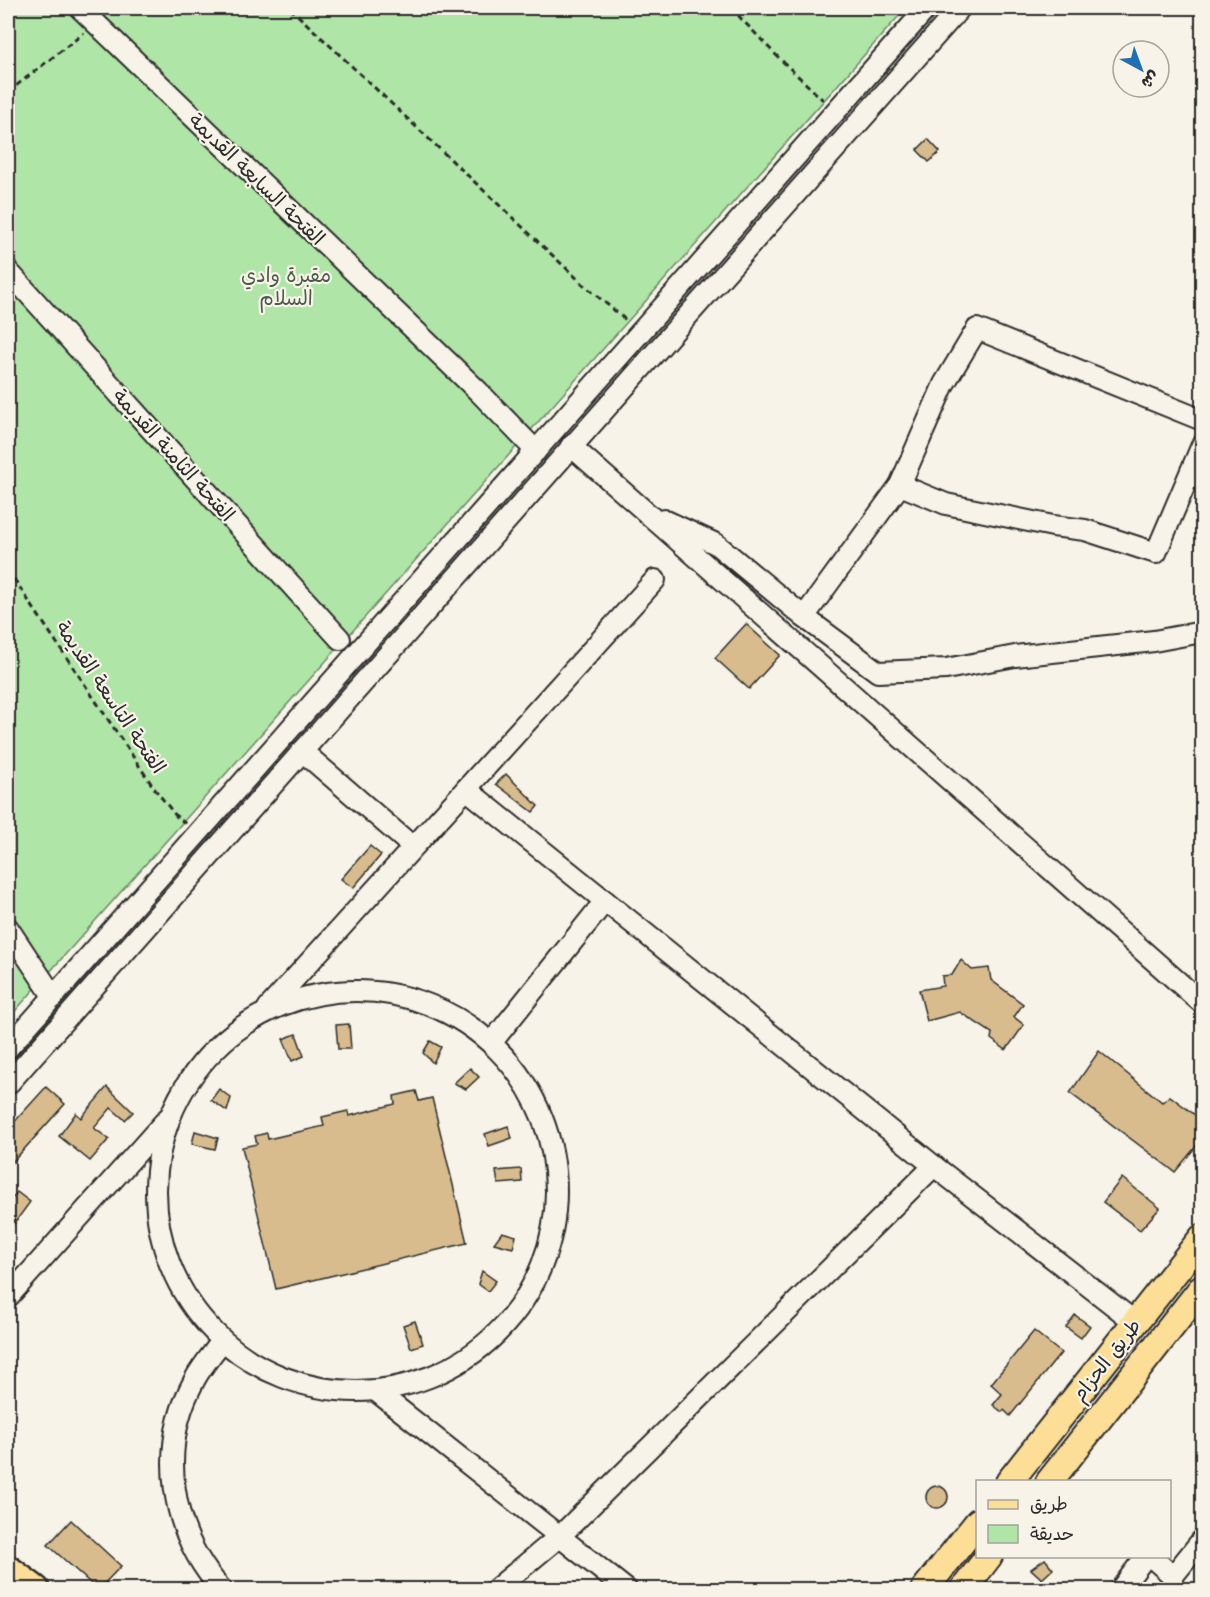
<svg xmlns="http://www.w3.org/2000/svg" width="1210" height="1597" font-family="Mali,'Playpen Sans Arabic',sans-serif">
<rect width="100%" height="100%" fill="#f7f3e8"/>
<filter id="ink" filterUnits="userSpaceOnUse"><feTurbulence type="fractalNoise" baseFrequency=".0167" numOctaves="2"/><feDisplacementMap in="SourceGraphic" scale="12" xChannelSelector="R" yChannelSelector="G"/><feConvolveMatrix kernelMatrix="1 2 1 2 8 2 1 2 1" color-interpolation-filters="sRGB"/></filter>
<g filter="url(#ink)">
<polygon fill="#afe5a7" stroke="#6d8869" stroke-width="1.5" points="8,8 906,8 8,1019"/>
<g fill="#d8bc8d" stroke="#2b2b2b" stroke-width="1.5">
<polygon points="928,139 940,152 929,162 917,150"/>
<polygon points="746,624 780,655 749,689 715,658"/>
<polygon points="506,774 538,806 533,812 496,784"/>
<polygon points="370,846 381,855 353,888 341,879"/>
<polygon points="961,960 972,970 989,968 991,980 1023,1004 1014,1017 1024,1025 1006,1050 991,1039 992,1033 960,1012 927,1021 919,990 943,986 942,976 952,975"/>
<polygon points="349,1024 351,1049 338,1049 336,1025"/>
<polygon points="296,1034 304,1056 292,1061 283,1039"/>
<polygon points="430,1041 441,1047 433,1063 423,1053"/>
<polygon points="1099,1051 1162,1102 1170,1096 1203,1121 1203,1138 1175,1172 1070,1093"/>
<polygon points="470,1068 479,1077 466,1089 454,1083"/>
<polygon points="46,1087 65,1104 8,1167 8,1129"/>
<polygon points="107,1087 133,1112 125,1120 111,1108 94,1128 109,1139 90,1161 59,1136 76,1113 81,1118"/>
<polygon points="219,1089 231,1098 227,1111 211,1100"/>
<polygon points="416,1091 419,1101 432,1098 467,1243 276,1289 242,1147 257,1144 255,1136 267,1133 268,1139 324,1126 322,1117 348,1111 349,1116 395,1104 394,1096"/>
<polygon points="508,1126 512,1138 489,1146 485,1134"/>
<polygon points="195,1131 218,1138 215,1149 192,1144"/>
<polygon points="521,1169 522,1182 498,1184 496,1171"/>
<polygon points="1122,1178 1160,1208 1140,1230 1103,1202"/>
<polygon points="17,1192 30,1202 8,1232 8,1204"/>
<polygon points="502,1232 516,1236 513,1248 494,1243"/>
<polygon points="482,1271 496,1281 488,1291 478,1284"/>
<polygon points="1075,1315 1090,1326 1081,1338 1066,1327"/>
<polygon points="415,1321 423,1344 411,1348 403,1325"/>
<polygon points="1034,1331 1061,1353 1010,1416 1004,1410 1002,1412 993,1405 1002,1394 991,1384"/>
<circle cx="937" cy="1497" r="11"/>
<polygon points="71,1520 121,1566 98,1590 48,1545"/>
<polygon points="1045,1559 1053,1569 1042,1579 1031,1569"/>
</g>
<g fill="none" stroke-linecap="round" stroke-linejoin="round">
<defs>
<g id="minor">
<polyline points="80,8 479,392 536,451"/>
<polyline points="8,271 340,639"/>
<polyline points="571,446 1202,1003"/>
<polyline points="900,485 946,504 1053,526 1085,530 1156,553 1202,445"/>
<polyline points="664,520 716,544 804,617 878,672 946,669 1015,656 1154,641 1202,632"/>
<polyline points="804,617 900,485 944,384 977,329 1202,420"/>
<polyline points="302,751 413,847"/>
<polyline points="466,789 934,1166 1135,1322"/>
<polyline points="8,928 53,996"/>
<circle cx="356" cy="1191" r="200"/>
<polyline points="268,1008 655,580"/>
<polyline points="492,1042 605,901"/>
<polyline points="8,1048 927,8"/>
<polyline points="8,1084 960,8"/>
<polyline points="8,1297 168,1118"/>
<path d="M222,1341C213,1353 202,1366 195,1379C157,1448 170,1532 222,1590"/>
<polyline points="376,1391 627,1590"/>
<polyline points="1150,1556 1173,1576 1202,1540"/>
<polyline points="495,1590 560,1536 934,1166"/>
<polyline points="1120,1590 1146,1556"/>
</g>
<g id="major">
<polyline points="1009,1482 1202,1238"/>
<polyline points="1049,1482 1202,1288"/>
<polyline points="924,1590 978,1522"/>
<polyline points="963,1590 989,1556"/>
</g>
<polyline id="highway" points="8,1570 35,1590"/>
</defs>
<use href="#minor" stroke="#2b2b2b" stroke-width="24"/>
<use href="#major" stroke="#2b2b2b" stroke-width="30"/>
<use href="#highway" stroke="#2b2b2b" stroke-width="33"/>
<g stroke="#2b2b2b" stroke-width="3" stroke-dasharray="6 4.5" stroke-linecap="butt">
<polyline points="290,8 584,285 627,321"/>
<polyline points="731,8 776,55 823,100"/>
<polyline points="8,92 84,33"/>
<polyline points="8,570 154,788 176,816 186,824"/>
</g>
<use href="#minor" stroke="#f7f3e8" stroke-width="20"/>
<use href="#major" stroke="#fdde96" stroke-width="26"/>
<use href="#highway" stroke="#fdde96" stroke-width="28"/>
</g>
</g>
<g text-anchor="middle" stroke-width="4.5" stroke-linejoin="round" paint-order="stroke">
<g font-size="20" fill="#2b2b2b" stroke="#f7f3e8">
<text transform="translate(257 179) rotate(44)" y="7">الفتحة السابعة القديمة</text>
<text transform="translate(174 455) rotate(48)" y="7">الفتحة الثامنة القديمة</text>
<text transform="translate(111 697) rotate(56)" y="7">الفتحة التاسعة القديمة</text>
<text transform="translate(1106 1360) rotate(-52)" y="7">طريق الحزام</text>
</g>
<g font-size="20" fill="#4c5a4a" stroke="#f7f3e8">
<text x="286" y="282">مقبرة وادي<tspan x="286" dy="23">السلام</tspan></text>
</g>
</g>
<rect width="1210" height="1597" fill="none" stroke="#f7f3e8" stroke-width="30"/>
<rect x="15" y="15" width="1180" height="1567" fill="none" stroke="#2b2b2b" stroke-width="2" filter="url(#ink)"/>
<rect x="976" y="1480" width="195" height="78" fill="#f7f3e8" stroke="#a5a39c" stroke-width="1.5"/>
<rect x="988" y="1500" width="30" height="9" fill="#fdde96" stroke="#a5a39c" stroke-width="1.5"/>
<text x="1030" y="1510" font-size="18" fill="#2b2b2b">طريق</text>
<rect x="988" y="1525" width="30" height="18" fill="#afe5a7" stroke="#a5a39c" stroke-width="1.5"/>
<text x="1030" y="1540" font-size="18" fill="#2b2b2b">حديقة</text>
<g transform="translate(1141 69) rotate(139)"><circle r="28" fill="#f7f3e8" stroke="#a5a39c" stroke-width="1.5"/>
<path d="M0-4.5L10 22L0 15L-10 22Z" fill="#1f6fb2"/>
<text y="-9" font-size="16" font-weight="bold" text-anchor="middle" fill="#2b2b2b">ش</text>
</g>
</svg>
